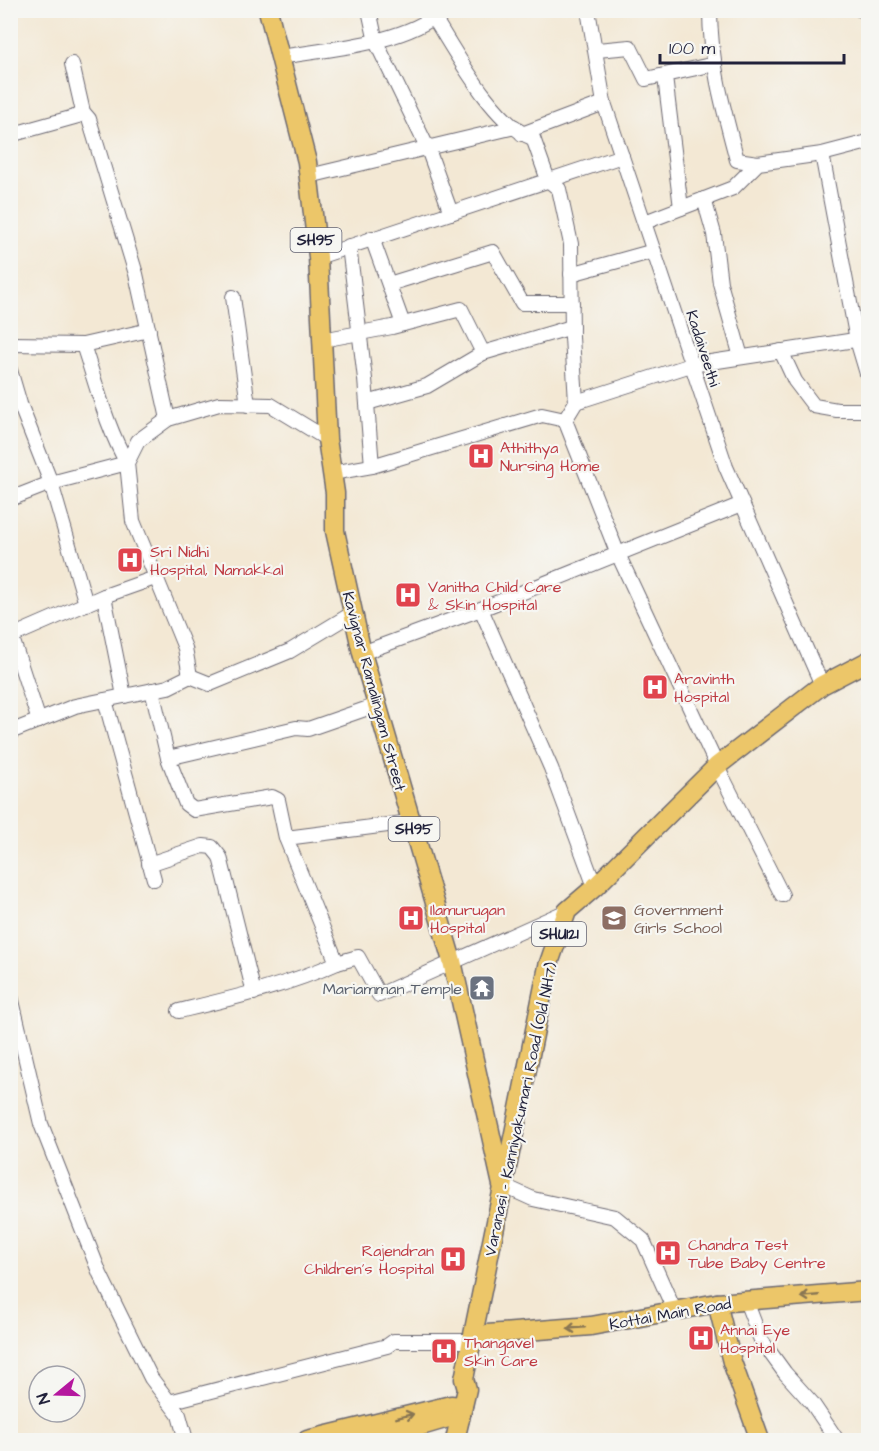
<svg xmlns="http://www.w3.org/2000/svg" width="879" height="1451" font-family="'Architects Daughter',sans-serif">
<rect width="100%" height="100%" fill="#f6f6f2"/>
<filter id="ink" filterUnits="userSpaceOnUse"><feTurbulence type="fractalNoise" baseFrequency=".0167" numOctaves="2"/><feDisplacementMap in="SourceGraphic" scale="12" xChannelSelector="R" yChannelSelector="G"/><feConvolveMatrix kernelMatrix="1 2 1 2 8 2 1 2 1" color-interpolation-filters="sRGB"/></filter>
<filter id="wash" filterUnits="userSpaceOnUse"><feTurbulence type="fractalNoise" baseFrequency=".008" numOctaves="4" result="noise"/><feDisplacementMap in="SourceGraphic" scale="24" xChannelSelector="R" yChannelSelector="G"/><feGaussianBlur stdDeviation="1.35" result="paint"/><feColorMatrix in="noise" values="0 0 0 0 0 0 0 0 0 0 0 0 0 0 0 0 0 1.4 0 .05"/><feComposite in="paint" operator="in"/></filter>
<g filter="url(#wash)">
<rect width="100%" height="100%" fill="#f3e8d4"/>
</g>
<g filter="url(#ink)">
<g fill="none" stroke-linecap="round" stroke-linejoin="round">
<defs>
<g id="minor">
<polyline points="369,10 376,42 428,149 451,213"/>
<polyline points="588,10 604,103 726,467 822,685"/>
<path d="M710,10C710,62 724,111 737,160L758,163"/>
<polyline points="861,10 868,12"/>
<path d="M434,18C455,51 495,126 533,138L548,180L559,189L571,244L572,337L576,402"/>
<polyline points="597,50 630,47 646,79 715,64"/>
<path d="M280,57C329,49 405,44 443,10"/>
<polyline points="72,64 83,112 89,119 136,274 168,419"/>
<polyline points="665,77 681,208"/>
<polyline points="522,134 604,103"/>
<polyline points="10,135 78,116 83,112"/>
<polyline points="822,154 857,340 868,377"/>
<polyline points="309,176 515,127"/>
<polyline points="704,199 714,234 720,283 741,357"/>
<polyline points="645,222 733,188 758,163 822,154 868,142"/>
<polyline points="372,238 403,324"/>
<polyline points="349,246 365,379 372,466"/>
<polyline points="318,257 622,156"/>
<polyline points="571,274 654,251"/>
<polyline points="389,284 493,252 522,303 572,303"/>
<polyline points="233,297 248,405"/>
<polyline points="322,340 392,327 461,309 483,353"/>
<polyline points="10,344 83,345 149,330"/>
<polyline points="781,351 795,381 814,406 837,410 868,410"/>
<polyline points="10,370 20,404 51,483 86,604"/>
<polyline points="367,403 427,386 483,353 572,327"/>
<polyline points="565,420 576,402 691,365 868,338"/>
<polyline points="332,473 372,466 542,415 565,420 617,552 717,766 782,895"/>
<path d="M10,499L51,483L127,463C106,426 97,386 83,345"/>
<polyline points="481,609 551,768 595,887"/>
<polyline points="10,632 39,721"/>
<polyline points="12,636 104,596"/>
<polyline points="362,653 481,609 742,504"/>
<polyline points="190,676 210,684 290,651 353,613"/>
<polyline points="152,690 168,758 296,728 308,729 377,705"/>
<polyline points="124,696 104,596 155,578"/>
<polyline points="105,700 154,879"/>
<polyline points="10,732 75,706 168,687 190,676 185,648 133,521 127,463 138,441 168,419 219,404 271,405 327,439"/>
<polyline points="168,758 186,804 194,810 272,797 278,800 286,838"/>
<polyline points="149,864 203,846 212,847 220,857 254,993"/>
<polyline points="337,963 358,957 379,995 567,911"/>
<polyline points="10,992 41,1124 100,1274 151,1378 179,1415 186,1440"/>
<path d="M179,1011C233,998 286,986 337,963L286,838L411,822"/>
<polyline points="502,1185 533,1199 615,1217 643,1240 675,1312"/>
<polyline points="746,1301 761,1340 785,1373 812,1403 837,1440"/>
<polyline points="169,1402 387,1346 394,1341 473,1341"/>
</g>
<g id="major">
<polyline points="268,10 307,162 318,257 327,439 335,493 335,531 362,653 452,961 502,1185"/>
<polyline points="717,1303 732,1362 760,1440"/>
<polyline points="473,1341 487,1334 591,1326 717,1303 868,1291"/>
<polyline points="307,1440 451,1405 463,1406"/>
<polyline points="374,1440 448,1418 460,1419"/>
<polyline points="455,1440 467,1389 464,1379 548,966 567,911 595,887 717,766 822,685 868,661"/>
</g>
</defs>
<use href="#minor" stroke="#6b6771" stroke-width="16"/>
<use href="#major" stroke="#6b6771" stroke-width="21"/>
<use href="#minor" stroke="#fff" stroke-width="14"/>
<use href="#major" stroke="#ecc669" stroke-width="18"/>
</g>
<defs><path id="oneway-shaft" d="M-6 0H5M1.5-3L5.5 0L1.5 3" fill="none" stroke-width="1.6" stroke-linecap="round" stroke-linejoin="round" transform="scale(1.5)"/></defs>
<g stroke="#877452">
<use href="#oneway-shaft" transform="translate(810 1296) rotate(175)"/>
<use href="#oneway-shaft" transform="translate(576 1328) rotate(175)"/>
<use href="#oneway-shaft" transform="translate(405 1416) rotate(-14)"/>
</g>
</g>
<defs>
<symbol id="hospital-square" viewBox="-11 -11 22 22"><rect x="-9" y="-9" width="18" height="18" rx="4" fill="#e0444e" stroke="#f6f6f2"/><path d="M-5-5h3v3.5h4V-5h3V5h-3V1.5h-4V5h-3Z" fill="#fff"/></symbol>
<symbol id="school-square" viewBox="-11 -11 22 22"><rect x="-9" y="-9" width="18" height="18" rx="4" fill="#8d6e63" stroke="#f6f6f2"/><path d="M0-5L7-2L0 1L-7-2ZM-4 1L0 2.5L4 1V4Q0 6-4 4Z" fill="#fff"/></symbol>
<symbol id="temple-square" viewBox="-11 -11 22 22"><rect x="-9" y="-9" width="18" height="18" rx="4" fill="#6b7280" stroke="#f6f6f2"/><path d="M0-6L5-2H3V0L6.5 2.5H4V6H1.5V3h-3V6H-4V2.5H-6.5L-3 0V-2H-5Z" fill="#fff"/></symbol>
</defs>
<g fill-rule="evenodd">
<use href="#hospital-square" x="466" y="441" width="30" height="30"/>
<use href="#hospital-square" x="115" y="545" width="30" height="30"/>
<use href="#hospital-square" x="393" y="580" width="30" height="30"/>
<use href="#hospital-square" x="640" y="672" width="30" height="30"/>
<use href="#hospital-square" x="396" y="903" width="30" height="30"/>
<use href="#school-square" x="599" y="903" width="30" height="30"/>
<use href="#temple-square" x="467" y="973" width="30" height="30"/>
<use href="#hospital-square" x="653" y="1238" width="30" height="30"/>
<use href="#hospital-square" x="438" y="1244" width="30" height="30"/>
<use href="#hospital-square" x="686" y="1323" width="30" height="30"/>
<use href="#hospital-square" x="429" y="1336" width="30" height="30"/>
</g>
<g text-anchor="middle" stroke-width="4.5" stroke-linejoin="round" paint-order="stroke">
<g fill="#f6f6f2" stroke="#626272" stroke-width="1.5">
<rect x="290.5" y="228" width="51" height="24" rx="4.5"/>
<rect x="388.5" y="817" width="51" height="24" rx="4.5"/>
<rect x="532" y="922" width="54" height="24" rx="4.5"/>
</g>
<g font-size="15" font-weight="bold" fill="#22223b">
<text x="316" y="245">SH95</text>
<text x="414" y="834">SH95</text>
<text x="559" y="939">SHU121</text>
</g>
<g font-size="16" fill="#22223b" stroke="#f6f6f2">
<text transform="translate(704 348) rotate(72)" y="6">Kadaiveethi</text>
<text transform="translate(375 691) rotate(75)" y="6">Kavignar Ramalingam Street</text>
<text transform="translate(520 1109) rotate(-78)" y="6">Varanasi - Kanniyakumari Road (Old NH7)</text>
<text transform="translate(670 1313) rotate(-10)" y="6">Kottai Main Road</text>
</g>
<g font-size="16" fill="#be3a42" stroke="#f6f6f2" text-anchor="start">
<text x="500" y="453">Athithya<tspan x="500" dy="18">Nursing Home</tspan></text>
<text x="150" y="557">Sri Nidhi<tspan x="150" dy="18">Hospital, Namakkal</tspan></text>
<text x="428" y="592">Vanitha Child Care<tspan x="428" dy="18">&amp; Skin Hospital</tspan></text>
<text x="674" y="684">Aravinth<tspan x="674" dy="18">Hospital</tspan></text>
<text x="430" y="915">Ilamurugan<tspan x="430" dy="18">Hospital</tspan></text>
<text x="688" y="1250">Chandra Test<tspan x="688" dy="18">Tube Baby Centre</tspan></text>
<text x="434" y="1256" text-anchor="end">Rajendran<tspan x="434" dy="18">Children's Hospital</tspan></text>
<text x="720" y="1335">Annai Eye<tspan x="720" dy="18">Hospital</tspan></text>
<text x="464" y="1348">Thangavel<tspan x="464" dy="18">Skin Care</tspan></text>
</g>
<g font-size="16" fill="#785e54" stroke="#f6f6f2" text-anchor="start">
<text x="634" y="915">Government<tspan x="634" dy="18">Girls School</tspan></text>
</g>
<g font-size="16" fill="#5b616d" stroke="#f6f6f2" text-anchor="end">
<text x="462" y="994">Mariamman Temple</text>
</g>
</g>
<rect width="879" height="1451" fill="none" stroke="#f6f6f2" stroke-width="36"/>
<g transform="translate(57 1394) rotate(251)"><circle r="28" fill="#f6f6f2" stroke="#a1a1a9" stroke-width="1.5"/>
<path d="M0-4.5L10 22L0 15L-10 22Z" fill="#b5179e"/>
<text y="-9" font-size="16" font-weight="bold" text-anchor="middle" fill="#22223b">N</text>
</g>
<path d="M660 54v9h184v-9" fill="none" stroke="#22223b" stroke-width="3"/>
<text x="669" y="54" font-size="18" fill="#22223b" stroke="#f6f6f2" stroke-width="4.5" paint-order="stroke">100 m</text>
</svg>
